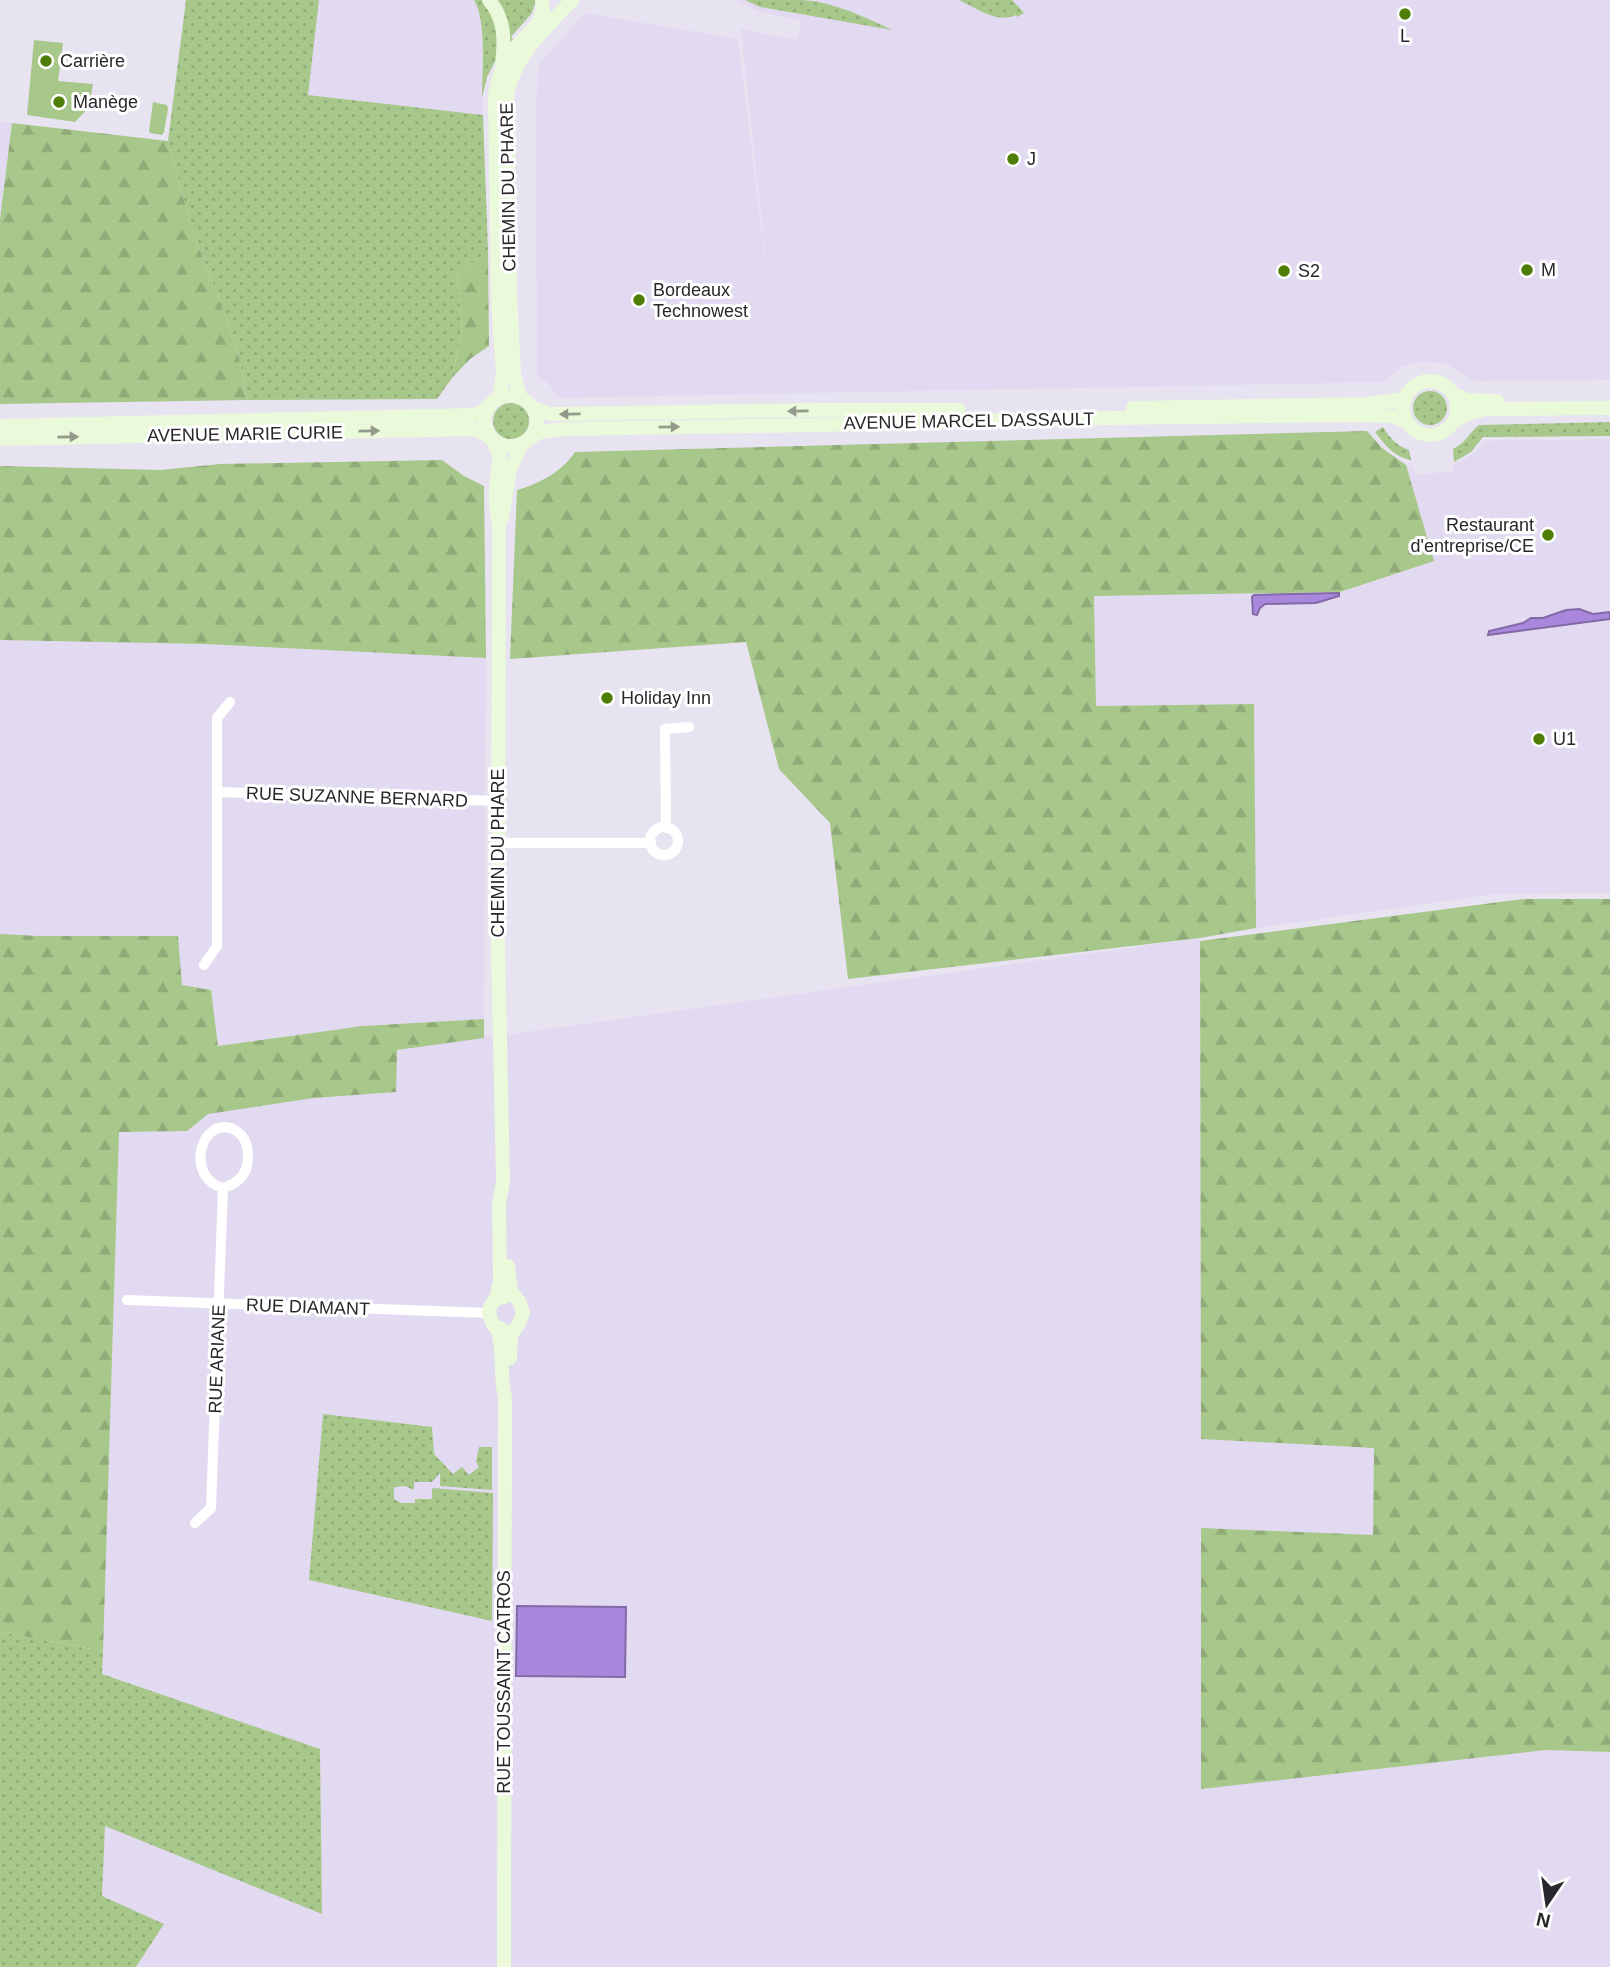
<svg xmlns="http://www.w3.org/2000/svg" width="1610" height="1967" font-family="Helvetica,sans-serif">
<defs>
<pattern id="grass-dots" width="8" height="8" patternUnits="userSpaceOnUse" patternTransform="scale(1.75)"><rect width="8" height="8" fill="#a7c78b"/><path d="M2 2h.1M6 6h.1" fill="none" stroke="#90ab78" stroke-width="1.8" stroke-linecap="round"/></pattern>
<pattern id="forest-firs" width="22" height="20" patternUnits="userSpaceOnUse" patternTransform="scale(1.75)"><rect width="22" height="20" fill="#a7c78b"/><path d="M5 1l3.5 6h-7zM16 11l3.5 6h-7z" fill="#90ab78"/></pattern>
</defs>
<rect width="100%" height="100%" fill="#e8e3f1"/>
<g fill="#e2daf0">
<polygon points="319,0 474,0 478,7 482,24 483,115 308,95"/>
<polygon points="734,0 1610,0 1610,380 1474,381 1445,363 1419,362 1402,367 1384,382 558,398 549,384 537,376 536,100 539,64 585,13 738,39 772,317 741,29 797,40 802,21 758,11"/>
<polygon points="0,122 12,123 0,219"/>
<polygon points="1610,439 1610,893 1496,894 1256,928 1254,704 1096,706 1094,596 1340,592 1433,561 1406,465 1413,467 1415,475 1454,471 1453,464 1470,456 1477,450 1484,441"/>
<polygon points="0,640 203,644 486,658 484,1019 363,1026 218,1046 211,990 182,985 39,936 0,934"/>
<polygon points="1200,938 1201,1438 1374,1447 1374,1535 1545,1750 1610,1752 1610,1967 136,1967 164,1924 102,1896 104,1825 321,1913 320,1749 102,1674 119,1131 187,1131 207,1114 314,1098 395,1092 396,1050"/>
</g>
<g fill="url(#grass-dots)">
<polygon points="186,0 319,0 308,95 483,115 488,251 457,274 462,329 452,378 437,399 247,400 237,347 192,229 168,141"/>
<path d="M474,0H485L494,10L500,52L487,77L482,98C482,72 487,21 474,0Z"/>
<polygon points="494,0 536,0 532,13 511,37 513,39 508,45"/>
<path d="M745,0C764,0 783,0 802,0C833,2 863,16 892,30L760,7Z"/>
<path d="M959,0H1012L1024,13L1017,17L1016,15C997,24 976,8 959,0Z"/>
<circle cx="1430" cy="408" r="17"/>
<circle cx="511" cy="421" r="18"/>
<path d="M1610,422V436L1483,437L1471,452L1454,462L1453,449C1467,442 1468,434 1479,425Z"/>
<path d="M1383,427C1390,438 1397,446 1409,450L1411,460C1393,456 1386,446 1375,432Z"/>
<polygon points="323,1414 432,1427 434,1454 453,1474 462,1467 469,1475 479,1467 476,1462 479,1447 492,1447 492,1490 440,1486 440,1473 432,1482 414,1482 414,1490 405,1486 394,1487 394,1499 401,1503 415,1503 415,1499 432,1499 432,1488 493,1493 492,1621 309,1580"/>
<polygon points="0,1632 103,1651 102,1674 320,1749 322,1914 105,1826 102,1896 164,1924 136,1967 0,1967"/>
</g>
<g fill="url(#forest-firs)">
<polygon points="12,123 168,141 192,229 237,347 247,400 0,404 0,219"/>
<polygon points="488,251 489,346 470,359 452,378 462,329 457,274"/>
<path d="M1367,431L1382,448L1406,465L1434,561L1340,592L1094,596L1096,706L1254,704L1256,928L1200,938L848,979L830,823L779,769L746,642L510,659L517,490C539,484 563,471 575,452Z"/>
<polygon points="442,460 464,476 484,486 486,658 203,644 0,640 0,466 161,470 220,464"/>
<polygon points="1523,899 1610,899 1610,1752 1545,1750 1201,1789 1201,1528 1373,1535 1374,1448 1201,1439 1200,941"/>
<polygon points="0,934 39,936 178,936 182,985 211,990 218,1046 363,1026 484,1019 484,1038 397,1050 396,1092 314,1098 208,1114 187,1131 119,1132 103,1651 0,1632"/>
</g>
<g fill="#a7c78b">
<polygon points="34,40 63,43 58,81 93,84 89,107 75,122 27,115"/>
<polygon points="153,102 167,105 168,109 164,132 162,135 150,133 149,131"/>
</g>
<g fill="#a987dc" stroke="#836aa7" stroke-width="2">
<polygon points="1339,593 1339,596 1316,603 1265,604 1260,608 1257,615 1253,614 1252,597 1254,595"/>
<polygon points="1579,609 1593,614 1610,612 1610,619 1488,635 1489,631 1523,623 1531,618 1543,618 1566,610"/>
<polygon points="517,1606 626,1607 625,1677 516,1676"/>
</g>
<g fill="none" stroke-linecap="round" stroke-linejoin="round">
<g stroke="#fff" stroke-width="10">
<polyline points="217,792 498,801"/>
<circle cx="664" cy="841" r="14"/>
<polyline points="666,828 665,729 689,727"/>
<polyline points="498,843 651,843"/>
<polyline points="204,965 217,946 217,718 230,702"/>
<polyline points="127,1300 489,1313"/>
<path d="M195,1523L211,1508L223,1188C244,1182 251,1167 247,1146C245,1138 241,1133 233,1129C201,1116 184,1177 223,1188"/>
</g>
<g stroke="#e9f9d9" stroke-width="14">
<path d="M489,0C505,19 505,40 502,64"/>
<circle cx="1430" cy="408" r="27"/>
<polyline points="1454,394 1467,400 1497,401"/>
<path d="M520,396L514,375L510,295L507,95C515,54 545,29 572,0"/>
<path d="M499,398L503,375L498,300L495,96C499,62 516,46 539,22L543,10L542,0"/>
<polyline points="533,408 550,414 566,414 819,410 959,410"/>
<polyline points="1133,408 1368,404 1405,399"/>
<polyline points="1454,421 1467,414 1486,409 1610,408"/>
<polyline points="0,426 473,415 480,413 488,407"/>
<polyline points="530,438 540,432 564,429 819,425 1032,419 1345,415 1393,416 1408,423"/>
<path d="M0,439L473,429C488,432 497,448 512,446C521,446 530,440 534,432C549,402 501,380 487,410C478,428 496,439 499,456C500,462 497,470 497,477C495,494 496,510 499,526L498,946L503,1181L499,1204L500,1281L496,1299"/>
<polyline points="502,518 510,469 522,444"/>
<polyline points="508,1266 511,1291 520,1303 523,1313 519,1323 511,1335 510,1358"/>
<path d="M504,1297C494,1298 490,1304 489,1313L493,1325L504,1330"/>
<path d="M497,1328C505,1349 499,1374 505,1397L504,1967"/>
</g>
</g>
<defs><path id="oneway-solid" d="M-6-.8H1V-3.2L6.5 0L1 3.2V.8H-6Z" transform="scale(1.75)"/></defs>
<g fill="#939a8b">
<use href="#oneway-solid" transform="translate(798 411) rotate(179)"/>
<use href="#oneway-solid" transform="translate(570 414) rotate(179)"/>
<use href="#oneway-solid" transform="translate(669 427) rotate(-1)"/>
<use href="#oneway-solid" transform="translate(369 431) rotate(-1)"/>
<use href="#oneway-solid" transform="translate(68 437) rotate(-1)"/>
</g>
<g fill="#4f7e08" stroke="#fff" stroke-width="2.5">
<circle cx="1405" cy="14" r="7"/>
<circle cx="46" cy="61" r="7"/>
<circle cx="59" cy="102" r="7"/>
<circle cx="1013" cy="159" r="7"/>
<circle cx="1527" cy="270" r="7"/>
<circle cx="1284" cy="271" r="7"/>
<circle cx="639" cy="300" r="7"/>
<circle cx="1548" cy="535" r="7"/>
<circle cx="607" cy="698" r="7"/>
<circle cx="1539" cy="739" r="7"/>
</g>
<g text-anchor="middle" stroke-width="6" stroke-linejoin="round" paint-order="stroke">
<g font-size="18" fill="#29272c" stroke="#fff" text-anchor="start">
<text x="1405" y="42" text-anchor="middle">L</text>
<text x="60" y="67">Carrière</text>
<text x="73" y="108">Manège</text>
<text x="1027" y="165">J</text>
<text x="1541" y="276">M</text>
<text x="1298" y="277">S2</text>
<text x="653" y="296">Bordeaux<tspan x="653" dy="21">Technowest</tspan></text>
<text x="1534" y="531" text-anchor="end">Restaurant<tspan x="1534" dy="21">d'entreprise/CE</tspan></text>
<text x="621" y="704">Holiday Inn</text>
<text x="1553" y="745">U1</text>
</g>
<g font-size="18" fill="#29272c" stroke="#fff">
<text transform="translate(508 187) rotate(-91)" y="6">CHEMIN DU PHARE</text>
<text transform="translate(969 421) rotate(-1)" y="6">AVENUE MARCEL DASSAULT</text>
<text transform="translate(245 434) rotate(-1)" y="6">AVENUE MARIE CURIE</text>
<text transform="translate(357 797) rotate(2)" y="6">RUE SUZANNE BERNARD</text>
<text transform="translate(498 853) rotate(-90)" y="6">CHEMIN DU PHARE</text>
<text transform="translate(308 1307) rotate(2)" y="6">RUE DIAMANT</text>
<text transform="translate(217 1359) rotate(-88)" y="6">RUE ARIANE</text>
<text transform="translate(504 1682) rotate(-90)" y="6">RUE TOUSSAINT CATROS</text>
</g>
</g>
<g transform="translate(1547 1904) rotate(193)" stroke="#ffffff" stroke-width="5" paint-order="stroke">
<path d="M0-5L12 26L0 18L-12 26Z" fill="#29272c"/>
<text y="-10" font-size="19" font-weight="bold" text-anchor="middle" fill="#29272c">N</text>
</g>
</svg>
